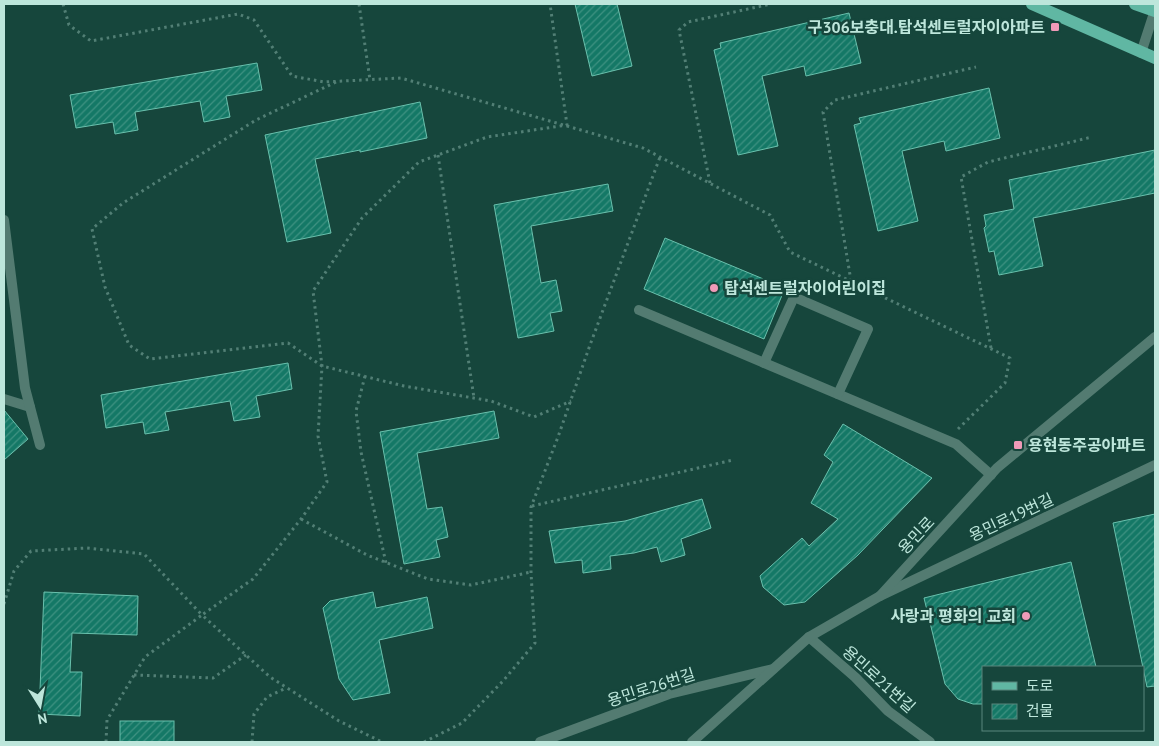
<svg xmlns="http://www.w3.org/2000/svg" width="1159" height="746" font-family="'PT Sans','Noto Sans KR',sans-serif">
<defs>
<pattern id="building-hatch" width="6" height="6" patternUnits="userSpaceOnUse" patternTransform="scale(1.25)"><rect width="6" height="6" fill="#147866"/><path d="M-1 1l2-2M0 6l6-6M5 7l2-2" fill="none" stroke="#3f9282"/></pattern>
</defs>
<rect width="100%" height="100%" fill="#16463c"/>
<g fill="url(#building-hatch)" stroke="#69c1ad">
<polygon points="575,4 617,4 632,66 592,76"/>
<polygon points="849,13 861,63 806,76 804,66 762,76 778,146 738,155 714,50 721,48 720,43"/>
<polygon points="257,63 262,90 226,96 230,117 204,122 200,101 135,112 138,130 115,134 113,122 76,128 70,95"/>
<polygon points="989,88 1000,138 946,151 944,141 902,151 918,221 878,231 854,125 861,123 859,118"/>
<polygon points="420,102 427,138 360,152 360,150 315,159 331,233 287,242 265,135"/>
<polygon points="1155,150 1155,193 1033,218 1043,266 999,275 994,251 989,252 984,228 986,226 984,215 1014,209 1009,180"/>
<polygon points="608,184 613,211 531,226 541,283 556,280 562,311 550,313 554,331 518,338 494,205"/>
<polygon points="665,238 785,288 764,339 644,289"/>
<polygon points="288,363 292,389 256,396 260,417 234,421 230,401 165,412 169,430 145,434 143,422 106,428 101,395"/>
<polygon points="4,410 28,439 4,460"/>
<polygon points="494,411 499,438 417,453 427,509 442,507 448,537 436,540 440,557 404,564 380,432"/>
<polygon points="843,424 932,478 858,555 805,602 784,605 763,587 760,576 802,538 809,546 838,519 811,503 833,462 824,455"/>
<polygon points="702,499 711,528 681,539 685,555 661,562 657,547 634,553 610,556 611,569 583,573 582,560 555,563 549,531 625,521"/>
<polygon points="1155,514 1155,686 1147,687 1113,523"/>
<polygon points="1071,562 1096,667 983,667 983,704 973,704 958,699 945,684 924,598"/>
<polygon points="44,592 138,596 137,635 72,633 70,672 82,672 80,716 39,714"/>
<polygon points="373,592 376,608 427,597 433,628 379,640 390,693 353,700 339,679 323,608 330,601"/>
<rect x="120" y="721" width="54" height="21"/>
</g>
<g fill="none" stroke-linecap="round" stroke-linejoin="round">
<g stroke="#527f75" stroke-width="3" stroke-dasharray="2.5 4" stroke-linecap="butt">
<polyline points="63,4 69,25 91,41 238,14 254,20 292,76 324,82 401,78 643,148 770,215 790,252 1010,358 1005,383 958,429"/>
<polyline points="359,4 370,80"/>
<polyline points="336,82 256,120 123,203 92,229 105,287 129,345 150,359 288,343 322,366 404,386 491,401 534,417 571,401"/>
<polyline points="438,155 474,398"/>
<polyline points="710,183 679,30 688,22 771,4"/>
<polyline points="851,281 823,112 835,100 976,67"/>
<polyline points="991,348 961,177 988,162 1092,137"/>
<polyline points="365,376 356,411 361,452 386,563"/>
<polyline points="532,506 733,460"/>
<polyline points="301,519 367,555 428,579 471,585 531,572"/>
<polyline points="4,604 14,571 31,551 87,548 144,554 202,615 253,579 301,519 327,482 318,436 322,366 313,291 362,218 419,162 487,137 567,125 550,4"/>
<polyline points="134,675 213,678 246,655"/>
<polyline points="106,742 107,720 145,657 202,615 270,677 339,721 382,742"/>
<polyline points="252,742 254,714 267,697 286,688"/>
<polyline points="424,742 462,723 503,681 535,643 531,572 531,507 558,437 590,345 660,157"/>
</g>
<g stroke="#537b71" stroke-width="10">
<polyline points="639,310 956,444 991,475"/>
<polyline points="764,363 794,297 868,329 838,394"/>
<polyline points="4,399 30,407"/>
</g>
<g stroke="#537b71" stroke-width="10">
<polyline points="1141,53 1155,10"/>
<polyline points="4,220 25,388 40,445"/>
<polyline points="880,596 1155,465"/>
<polyline points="809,637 855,677 888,711 930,742"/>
<polyline points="540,742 669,694 773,669"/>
</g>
<polyline stroke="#537b71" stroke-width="10" points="692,742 809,637 880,596 997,468 1155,337"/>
<g stroke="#60b7a3" stroke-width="12">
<polyline points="1032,4 1155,58"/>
<polyline points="1135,4 1155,11"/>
</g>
</g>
<g fill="#ef9ab8" stroke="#16463c" stroke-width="2">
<rect x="1050" y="22" width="10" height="10" rx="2.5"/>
<circle cx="714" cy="288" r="5"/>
<rect x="1013" y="440" width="10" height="10" rx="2.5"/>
<circle cx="1026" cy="616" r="5"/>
</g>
<g text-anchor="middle" stroke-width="5" stroke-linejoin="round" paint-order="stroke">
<g font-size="16" font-weight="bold" fill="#bde6db" stroke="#16463c" text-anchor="end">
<text x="1045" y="33">구306보충대.탑석센트럴자이아파트</text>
<text x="724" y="294" text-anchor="start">탑석센트럴자이어린이집</text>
<text x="1028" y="451" text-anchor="start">용현동주공아파트</text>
<text x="1016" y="622">사랑과 평화의 교회</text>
</g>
<g font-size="16" fill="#bde6db" stroke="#16463c">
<text transform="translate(1011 517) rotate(-25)" y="6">용민로19번길</text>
<text transform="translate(916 535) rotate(-47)" y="6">용민로</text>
<text transform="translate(879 679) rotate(42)" y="6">용민로21번길</text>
<text transform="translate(651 687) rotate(-18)" y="6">용민로26번길</text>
</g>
</g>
<rect width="1159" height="746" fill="none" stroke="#bde6db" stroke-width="10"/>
<rect x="982" y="666" width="162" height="65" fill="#16463c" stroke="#59867c"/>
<rect x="992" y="682" width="25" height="8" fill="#60b7a3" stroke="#59867c"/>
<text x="1026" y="691" font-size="15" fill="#bde6db">도로</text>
<rect x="992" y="704" width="25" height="15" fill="url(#building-hatch)" stroke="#59867c"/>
<text x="1026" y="716" font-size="15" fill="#bde6db">건물</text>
<g transform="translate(40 706) rotate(169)" stroke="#16463c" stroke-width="4" paint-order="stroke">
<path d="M0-4L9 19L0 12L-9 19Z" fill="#bde6db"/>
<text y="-8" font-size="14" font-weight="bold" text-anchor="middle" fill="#bde6db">N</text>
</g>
</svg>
